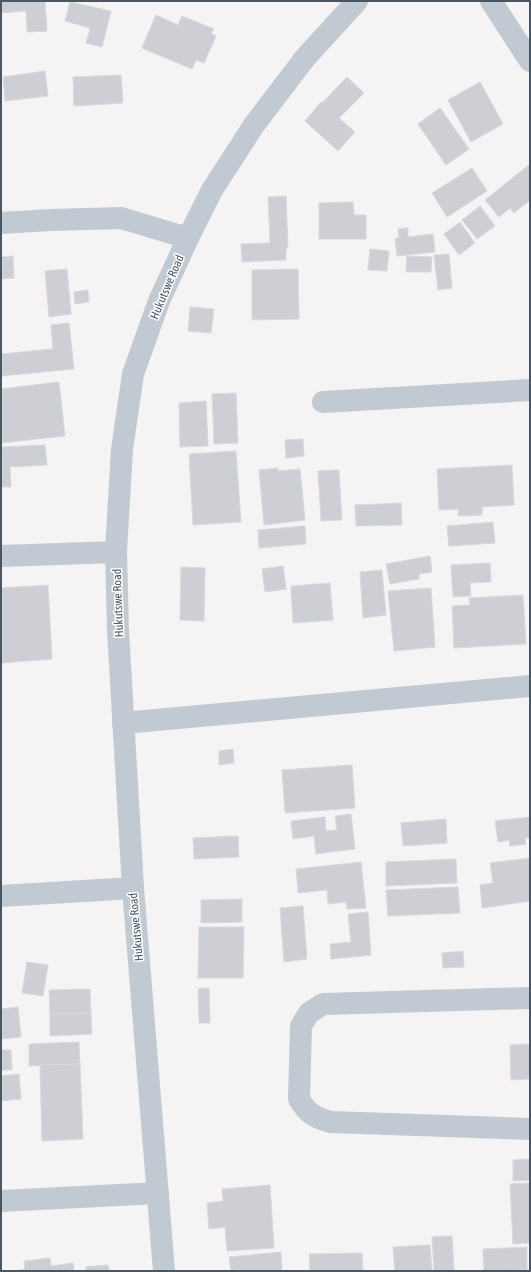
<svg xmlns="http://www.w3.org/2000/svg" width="531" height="1272" font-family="'Asap Condensed',sans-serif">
<rect width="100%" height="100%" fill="#f5f3f3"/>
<g fill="#cdcfd5" stroke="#d7d9de">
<polygon points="1,1 45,1 47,31 27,32 26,11 1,13"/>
<polygon points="70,2 111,11 102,47 86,43 90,28 65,21"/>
<polygon points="156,15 178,25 182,16 214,29 211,33 216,36 204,63 196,60 192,69 142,48"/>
<polygon points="45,71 48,96 5,101 3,77"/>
<polygon points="121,75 123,103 74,106 73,77"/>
<polygon points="347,77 364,93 339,118 355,132 338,151 305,121 321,102 322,103"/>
<polygon points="480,82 503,124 471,142 448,100"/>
<polygon points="440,108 469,149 446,165 418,124"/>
<polygon points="530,164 530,200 514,213 510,208 499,217 485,200"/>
<polygon points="472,168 487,191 447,217 432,193"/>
<polygon points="286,196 288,248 286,248 286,260 242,262 241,244 270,243 268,197"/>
<polygon points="353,202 354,215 366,215 366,239 319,239 319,203"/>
<polygon points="480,206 495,226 477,239 462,220"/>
<polygon points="460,222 475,243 459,255 444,234"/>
<polygon points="408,228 408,237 433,234 435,252 397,256 395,238 399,238 398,229"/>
<polygon points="370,249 389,251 387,271 368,270"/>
<polygon points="449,254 452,288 438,290 434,255"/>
<polygon points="13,256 14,278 1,279 1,257"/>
<polygon points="407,256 432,257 431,272 406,272"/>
<polygon points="67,269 71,314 49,317 45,271"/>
<polygon points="298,269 299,319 252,320 252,270"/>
<polygon points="88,290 89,302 75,304 74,292"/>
<polygon points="190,307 214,309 211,333 188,331"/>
<polygon points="69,323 74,369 1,376 1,354 53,349 51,325"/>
<polygon points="59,382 65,436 1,443 1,389"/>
<polygon points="236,393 238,443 214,444 212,394"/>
<polygon points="206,401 208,446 180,447 179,403"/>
<polygon points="303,439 304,456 286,458 285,440"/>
<polygon points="45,445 47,465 10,467 11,487 1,487 1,451 2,451 2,447"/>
<polygon points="236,451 241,522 193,525 189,454"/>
<polygon points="512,465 514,505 482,507 482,515 458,516 458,509 439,510 437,469"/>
<polygon points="278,468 278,471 300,469 305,520 264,525 259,470"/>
<polygon points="339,470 342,520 321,521 318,471"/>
<polygon points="401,503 402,525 356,526 355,505"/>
<polygon points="493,522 495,543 449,546 447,526"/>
<polygon points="305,526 306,544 259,548 258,530"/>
<polygon points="430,556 432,572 419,574 419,579 390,584 386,564"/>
<polygon points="490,563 491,582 470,583 471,596 453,597 451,565"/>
<polygon points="283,566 286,589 265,592 262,569"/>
<polygon points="181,567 205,568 204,621 180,620"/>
<polygon points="382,570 386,615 363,618 360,572"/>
<polygon points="330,583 333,620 293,623 291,586"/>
<polygon points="48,585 52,659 1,663 1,588"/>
<polygon points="431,588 435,647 394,651 388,591"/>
<polygon points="523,595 526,644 454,648 452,606 470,605 469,598"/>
<polygon points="233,749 234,763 219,765 219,751"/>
<polygon points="352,765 355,808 285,813 282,770"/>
<polygon points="351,814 355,849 316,854 314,836 293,839 291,821 325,817 326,831 337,830 335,816"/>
<polygon points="530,817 530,838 525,838 526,844 510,846 509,840 498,842 495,821"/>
<polygon points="446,819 447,843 403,846 401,823"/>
<polygon points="238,836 239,857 194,859 193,838"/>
<polygon points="530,858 530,901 482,908 480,885 493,883 490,863"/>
<polygon points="456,859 457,883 386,886 386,862"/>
<polygon points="361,862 366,908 347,909 346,902 328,904 327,890 298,893 296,869"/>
<polygon points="458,887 460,913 388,916 386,890"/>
<polygon points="242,899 242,922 201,923 201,900"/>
<polygon points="303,906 307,959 284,962 280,908"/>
<polygon points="368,912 371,955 331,959 330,944 351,942 348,914"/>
<polygon points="199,927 244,927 243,978 198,978"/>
<polygon points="463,951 464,967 443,968 442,953"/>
<polygon points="27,962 48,965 43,996 22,993"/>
<polygon points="209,988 210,1023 199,1023 198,989"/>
<polygon points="90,989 91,1013 50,1014 49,990"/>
<polygon points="18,1007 21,1037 1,1039 1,1009"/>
<polygon points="91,1013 92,1034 50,1036 50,1014"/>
<polygon points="79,1042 80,1064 29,1066 29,1044"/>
<polygon points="530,1044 530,1079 511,1080 510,1045"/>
<polygon points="1,1050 11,1050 12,1070 1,1070"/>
<polygon points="80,1064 83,1139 42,1141 40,1065"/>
<polygon points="19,1074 21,1099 1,1101 1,1076"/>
<polygon points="530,1159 530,1180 513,1181 513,1160"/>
<polygon points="530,1183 530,1243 513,1244 510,1184"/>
<polygon points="270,1185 274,1248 227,1251 225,1227 209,1229 207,1203 223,1201 222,1189"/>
<polygon points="452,1236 454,1271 434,1271 432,1237"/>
<polygon points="430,1245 432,1271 395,1271 393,1247"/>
<polygon points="527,1247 527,1270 484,1271 483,1249"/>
<polygon points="281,1252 282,1271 241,1271 240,1269 231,1271 229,1257"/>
<polygon points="362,1253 363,1271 310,1271 309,1254"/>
<polygon points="50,1258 51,1266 73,1263 74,1271 14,1271 25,1269 24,1261"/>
<polygon points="108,1265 109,1271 86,1271 86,1267"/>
</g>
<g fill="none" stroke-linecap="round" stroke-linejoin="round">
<g stroke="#c1cad2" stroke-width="22">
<polyline points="491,1 530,61"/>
<polyline points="1,223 50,220 121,218 188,238"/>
<polyline points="323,402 530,390"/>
<polyline points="1,556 116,552"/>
<polyline points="123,723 530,686"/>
<polyline points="1,896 133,888"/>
<path d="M530,998L323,1004L309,1013L301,1026L299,1099C307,1113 315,1118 331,1122L530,1129"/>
<polyline points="1,1201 158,1193"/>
<polyline points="164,1271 133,888 118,630 116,552 122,449 133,374 159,301 188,238 212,190 254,125 305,58 357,1"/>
</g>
</g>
<g text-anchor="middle" stroke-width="3" stroke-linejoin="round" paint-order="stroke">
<g font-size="12" fill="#4a5661" stroke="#fff">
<text transform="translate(167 287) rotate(-67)" y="4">Hukutswe Road</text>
<text transform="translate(118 603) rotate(-92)" y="4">Hukutswe Road</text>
<text transform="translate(136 927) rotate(-95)" y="4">Hukutswe Road</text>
</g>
</g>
<rect width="531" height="1272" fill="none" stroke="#4a5661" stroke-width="4"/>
</svg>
